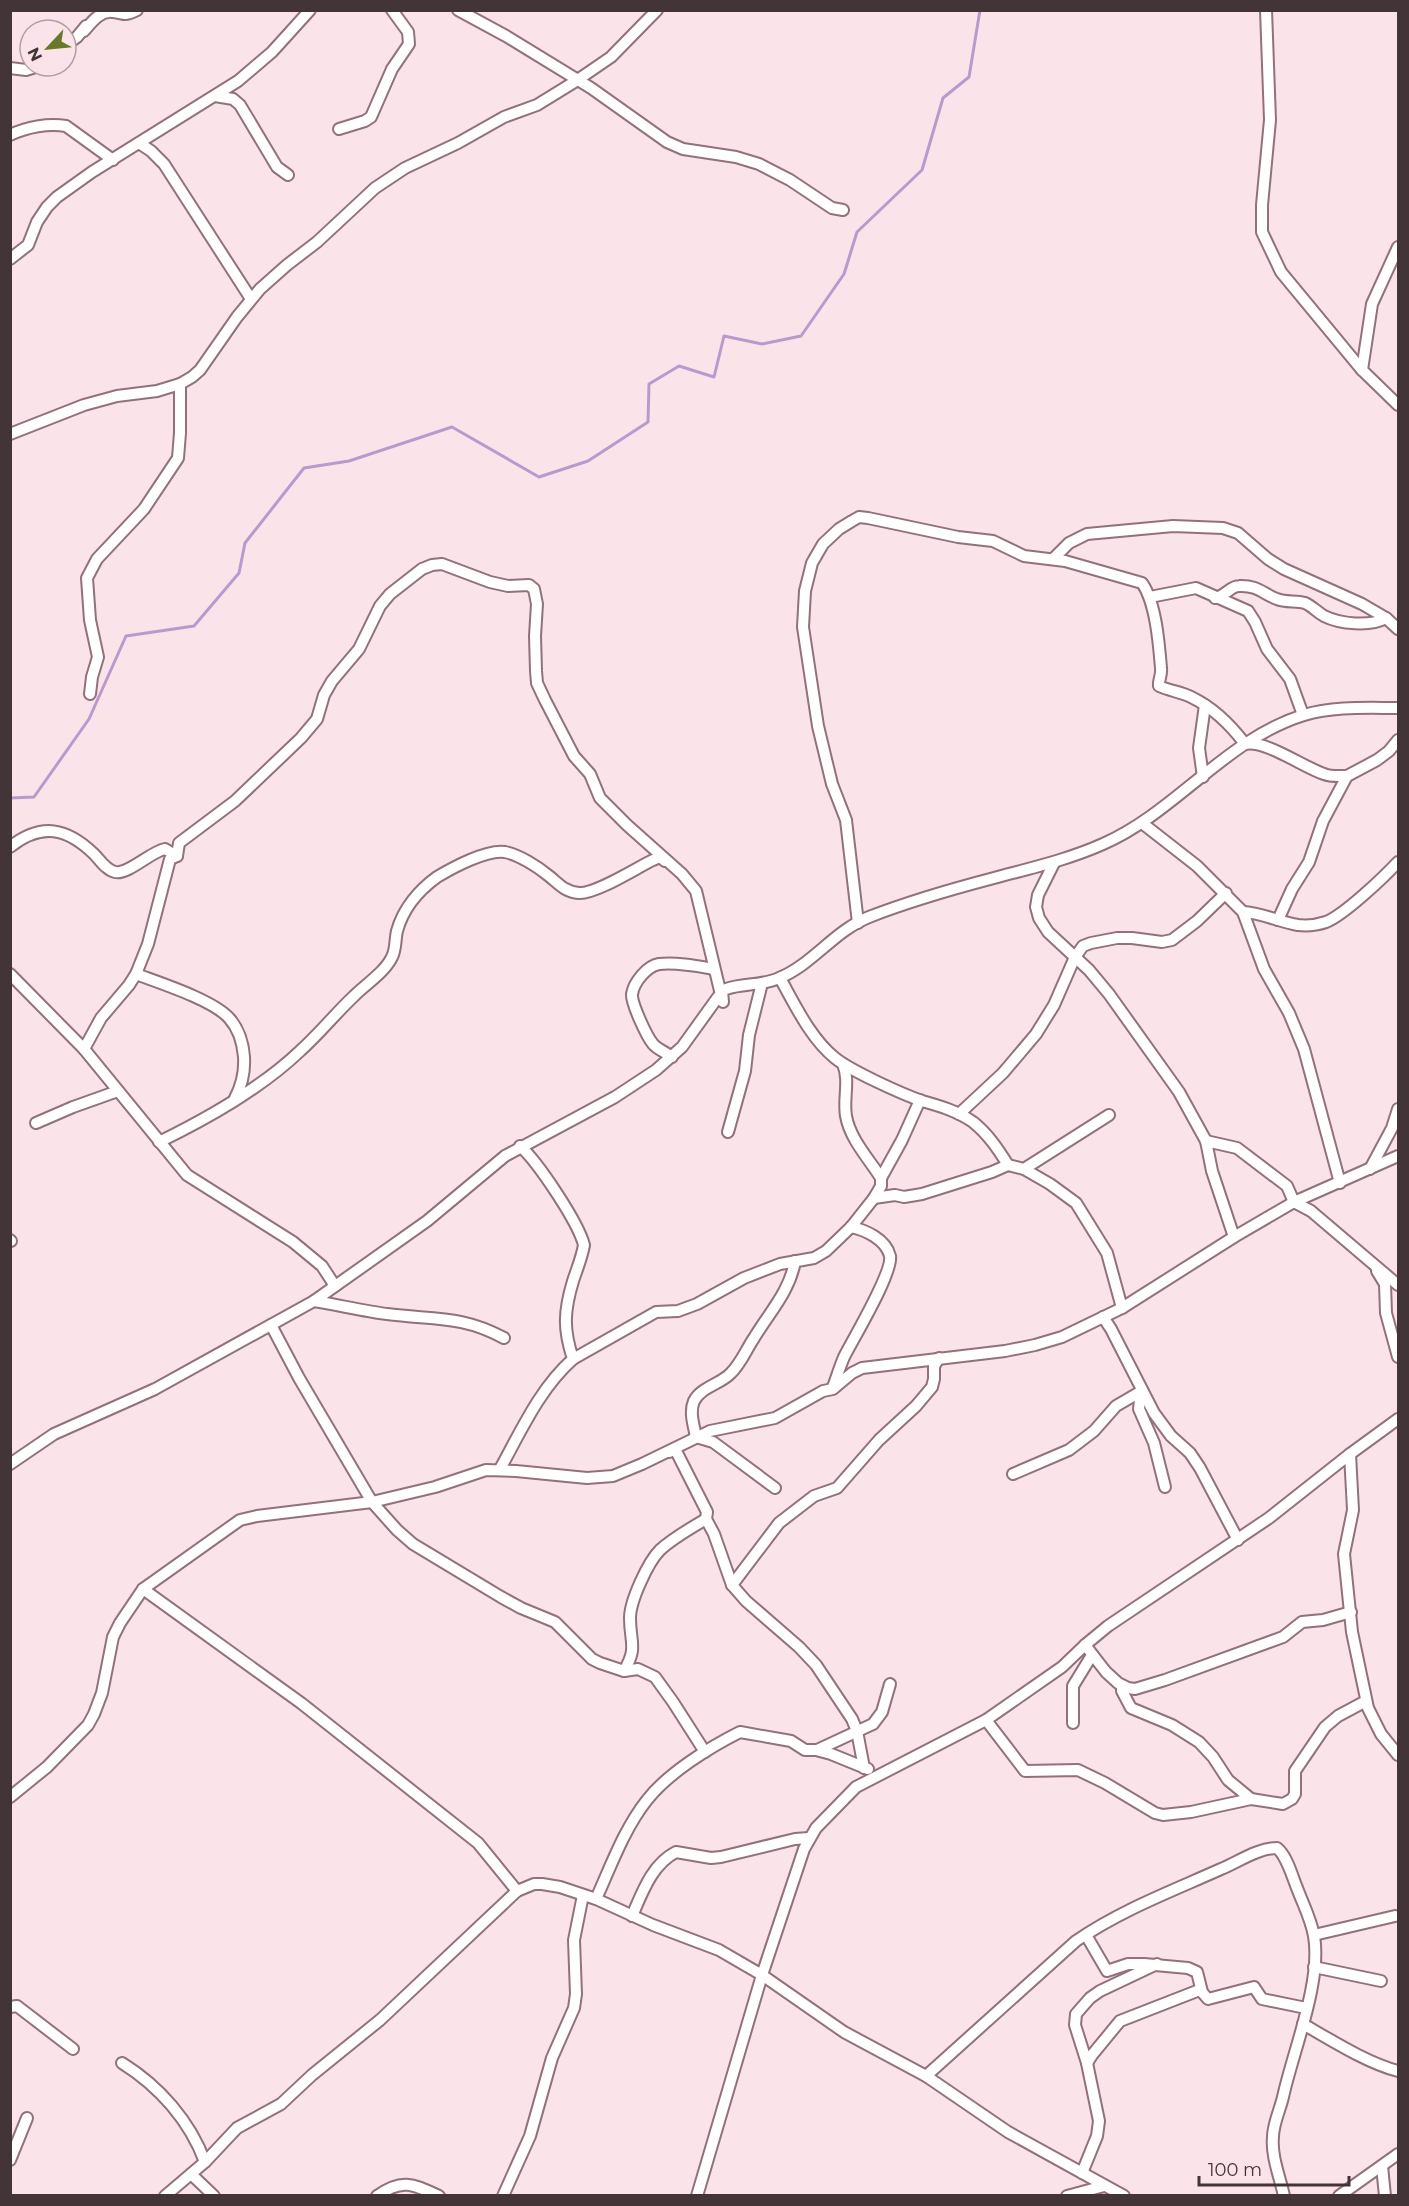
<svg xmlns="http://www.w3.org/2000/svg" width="1409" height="2206" font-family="Montserrat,sans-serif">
<rect width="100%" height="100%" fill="#fbe4e9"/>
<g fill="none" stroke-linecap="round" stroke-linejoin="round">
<polyline stroke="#bb99ce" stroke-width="3" points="10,798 34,797 89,719 126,636 194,626 239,573 245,543 304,468 349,461 452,427 539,477 588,461 648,422 649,384 679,366 714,377 724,336 762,344 801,336 844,274 857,232 922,170 943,98 969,77 980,10"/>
<defs>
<g id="minor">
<polyline points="458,10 506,36 591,88 667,142 683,149 736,157 759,164 790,180 832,208 843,210"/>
<polyline points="1266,10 1270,120 1262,205 1262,232 1281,272 1362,370"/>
<path d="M84,31C91,23 100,10 113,12C125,13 123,17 137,10"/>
<polyline points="66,45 77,37 86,26"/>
<polyline points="10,68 26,70 39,66"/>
<polyline points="215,96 233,99 240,105 277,167 288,175"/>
<polyline points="339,129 365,121 371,117 392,69 409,44 408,32 392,10"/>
<path d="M10,135C27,127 48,123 66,126L113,160"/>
<polyline points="139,143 151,151 164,164 251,299"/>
<polyline points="1398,247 1372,304 1362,370 1398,405"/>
<polyline points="10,259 28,245 37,222 47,207 57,197 92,172 238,81 272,52 310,10"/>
<polyline points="10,434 84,405 117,396 157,391 180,384 192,377 200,370 237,317 260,289 287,265 317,242 375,188 405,168 458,143 504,117 537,105 576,81 611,57 657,10"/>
<polyline points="1053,559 1069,543 1087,534 1173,526 1223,528 1238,533 1268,559 1284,569 1362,604 1386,618 1398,629"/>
<polyline points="1150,597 1196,588 1248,611 1255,622 1267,649 1290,679 1303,715"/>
<path d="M1215,598C1225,596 1231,586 1239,586C1258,585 1263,594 1277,599C1286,603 1296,600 1305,603C1312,606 1317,612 1324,616C1340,624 1370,627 1386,618"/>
<polyline points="90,694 92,677 98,657 90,620 87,578 97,559 144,509 178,458 180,433 180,384"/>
<polyline points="1203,777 1199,748 1205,705"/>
<polyline points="1142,823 1197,866 1243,912 1264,969 1289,1013 1304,1049 1340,1183"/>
<path d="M10,847C42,822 67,828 94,854C100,860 106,870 115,872C128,875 150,852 165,849L177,856"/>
<polyline points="1054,863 1038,895 1036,907 1039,918 1048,932 1089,970 1109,994 1179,1092 1206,1141 1212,1171 1234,1237"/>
<path d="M1243,912C1263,913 1279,922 1298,925C1307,926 1317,925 1326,922C1344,915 1384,877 1398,862"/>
<polyline points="1278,920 1292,889 1309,862 1323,821 1347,776 1377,760 1389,751 1398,740"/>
<path d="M858,923L846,820L832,784L818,726L803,627L805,591L812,563L823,544L839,529L852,521L859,517L868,518L958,537L993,541L1024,556L1065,561L1142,583C1156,603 1159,644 1161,668C1162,675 1158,681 1159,686C1170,691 1181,692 1191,697C1214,708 1230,724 1245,744C1266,740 1303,767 1324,774C1331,777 1339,776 1347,776"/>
<polyline points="10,974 84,1049 187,1175 293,1242 322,1266 335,1286"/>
<path d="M136,974C160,983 213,1000 229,1018C239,1029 243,1044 244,1057C245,1073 242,1085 235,1098"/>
<path d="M780,978C795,1005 811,1039 835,1058C851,1071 902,1094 922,1101C940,1106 957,1111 973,1122C988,1134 998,1149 1008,1165L1024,1169L1050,1184L1076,1203L1107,1253L1122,1308"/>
<polyline points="84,1049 101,1018 129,985 136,974 148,944 170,859 177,856 179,843 235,801 301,738 317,719 324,695 332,681 359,649 380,606 390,594 422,569 432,565 442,564 490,582 508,586 529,585 534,589 537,604 535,636 536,671 537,683 545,700 574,756 590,774 600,798 627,825 682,874 696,891 722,999"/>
<path d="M672,1057C666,1052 658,1050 653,1044C647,1037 631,1003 632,994C634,982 647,966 659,964C677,962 697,966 714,969"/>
<path d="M843,1064C850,1081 843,1098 846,1116C850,1139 869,1159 881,1178"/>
<polyline points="959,1114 1003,1073 1036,1034 1054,1005 1075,957 1083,946 1091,943 1117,938 1132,938 1162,942 1172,940 1197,921 1226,893"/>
<polyline points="36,1123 73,1107 118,1091"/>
<polyline points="728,1132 745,1071 749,1035 762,983"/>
<polyline points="1206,1141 1237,1148 1287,1186 1294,1202 1311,1211 1398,1285"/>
<path d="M159,1142C208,1118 260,1089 300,1051C319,1034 335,1014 354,996C366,984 385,972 392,957C396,950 395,939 397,931C403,909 419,890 437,877C452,868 487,849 505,852C519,855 537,866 549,876C559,884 565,892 579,893C596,894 636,868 653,860L660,857L665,861"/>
<polyline points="1024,1169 1109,1115"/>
<polyline points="1370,1169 1392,1128 1398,1109"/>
<polyline points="874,1198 895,1195 904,1197 922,1194 992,1172 1008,1165"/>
<polyline points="10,1240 11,1241"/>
<polyline points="1377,1271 1385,1284 1386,1313 1398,1357"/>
<path d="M314,1301C339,1305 363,1311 387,1314C433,1320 462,1315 504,1338"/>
<polyline points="1103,1317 1111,1329 1154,1413 1171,1436 1190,1453 1200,1468 1238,1540"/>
<polyline points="271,1325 299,1378 372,1502 397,1530 413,1544 501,1597 521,1608 555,1622 592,1659 600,1663 624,1671 638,1669 655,1677 673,1702 705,1752"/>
<polyline points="573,1359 656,1312 678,1311 697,1304 744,1278 780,1264 814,1258 826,1251 851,1227 874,1198 881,1186 881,1178 902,1140 920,1100"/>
<path d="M833,1387C837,1377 840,1366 844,1357C853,1339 893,1273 890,1256C886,1239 865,1230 851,1227"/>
<polyline points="1141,1390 1139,1409 1154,1443 1165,1487"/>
<polyline points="669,1452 675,1449 707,1512 706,1519 714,1534 732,1585 746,1601 799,1647 816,1665 852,1719 857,1731 864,1768"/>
<polyline points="1350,1454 1353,1510 1344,1554 1352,1632 1368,1708 1381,1734 1398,1755"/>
<path d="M10,1464L54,1434L155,1389L314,1301L427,1221L505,1156L615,1097L656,1070L682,1047L718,997L723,1002L722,991L726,989C743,983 762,986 779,978C812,965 834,931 869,917C910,901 952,889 994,878C1031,868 1067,860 1103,844C1176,812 1226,739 1304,715C1333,706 1368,708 1398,708"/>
<path d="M500,1469C521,1431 540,1388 573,1359C563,1329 564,1311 573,1281C577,1269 582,1257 584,1245C578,1222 538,1162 520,1146"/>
<polyline points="1013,1474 1069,1450 1094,1431 1116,1406 1140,1392"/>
<path d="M775,1488L713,1442L696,1437C694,1426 689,1412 694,1401C701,1387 721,1384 731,1373C741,1363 746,1350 754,1338C769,1313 790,1291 795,1261"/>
<polyline points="732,1585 779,1523 814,1496 837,1488 879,1440 916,1406 932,1387 934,1379 934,1366 939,1358"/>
<polyline points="143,1589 301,1703 478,1843 517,1891"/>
<polyline points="1085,1645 1106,1672 1118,1683 1128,1688 1135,1689 1165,1680 1283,1637 1302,1622 1323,1620 1351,1612"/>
<path d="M624,1671C638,1647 630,1643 630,1618C630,1601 648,1562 660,1550C673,1538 691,1528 706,1519"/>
<polyline points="1122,1686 1122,1691 1131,1708 1172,1725 1199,1742 1213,1757 1228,1780 1251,1799"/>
<polyline points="986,1720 1025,1771 1078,1770 1105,1783 1155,1813 1163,1815 1191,1812 1251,1799 1283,1804 1292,1799 1295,1794 1295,1771 1325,1727 1338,1716 1366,1701"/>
<polyline points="1073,1723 1073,1686 1092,1655"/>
<polyline points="817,1750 873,1724 882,1712 890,1684"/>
<polyline points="10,1797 47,1767 88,1725 94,1714 102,1693 113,1637 120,1623 143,1589 240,1520 257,1516 372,1502 435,1487 486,1470 516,1471 587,1478 613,1476 642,1464 710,1431 775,1418 823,1391 833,1389 852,1373 862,1368 1005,1351 1035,1345 1062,1337 1122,1308 1234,1237 1294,1202 1398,1156"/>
<path d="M596,1899C611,1866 624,1829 647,1800C668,1773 710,1747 740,1732L791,1741L805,1750H816L831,1754L868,1769"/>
<path d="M632,1916C642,1893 652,1864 676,1852L711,1858L721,1857L795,1839L809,1838"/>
<polyline points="1086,1935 1107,1971 1128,1964 1144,1964 1188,1968 1197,1972 1202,1992"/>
<polyline points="1314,1935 1395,1916"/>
<polyline points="1314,1967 1381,1981"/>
<polyline points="10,2007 17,2006 73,2049"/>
<path d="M1303,2024C1331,2040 1367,2063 1398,2071"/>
<path d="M122,2063C159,2086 190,2121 205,2162"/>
<polyline points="1087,2063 1092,2055 1120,2021 1197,1991 1201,1991 1208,1999 1254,1987 1262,1999 1306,2008"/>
<path d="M926,2076L1076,1941C1121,1910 1172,1891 1221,1869C1238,1862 1258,1848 1277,1848C1287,1856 1292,1876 1297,1888C1303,1904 1311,1919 1314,1936C1322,1982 1293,2051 1283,2097C1280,2110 1273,2124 1273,2137C1271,2156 1280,2177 1284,2196"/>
<polyline points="10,2160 27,2118"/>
<polyline points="1382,2166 1385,2196"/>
<polyline points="1082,2173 1097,2136 1099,2121 1087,2063 1075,2025 1076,2014 1090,1998 1100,1991 1157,1964"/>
<polyline points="191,2174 214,2196"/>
<polyline points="165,2196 205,2162 237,2128 281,2104 312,2075 380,2020 517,1891 534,1884 542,1884 560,1887 596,1899 653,1925 719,1950 762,1975 844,2032 926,2076 1008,2132 1124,2196"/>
<path d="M377,2196C402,2178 413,2184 439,2196"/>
<polyline points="503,2196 530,2136 552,2058 574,2008 576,1994 574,1940 583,1895"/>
<polyline points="697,2196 762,1975 804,1849 816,1828 856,1787 986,1720 1062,1667 1085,1645 1108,1626 1269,1518 1350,1454 1398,1419"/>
<polyline points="1067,2196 1104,2186"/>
<polyline points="1339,2196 1398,2154"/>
</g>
</defs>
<use href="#minor" stroke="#92717a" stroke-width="14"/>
<use href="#minor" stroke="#fff" stroke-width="10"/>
</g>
<rect width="1409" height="2206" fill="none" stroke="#433438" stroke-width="24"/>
<g transform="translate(48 48) rotate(244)"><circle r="28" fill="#fbe4e9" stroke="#b19ea2" stroke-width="1.5"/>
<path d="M0-4.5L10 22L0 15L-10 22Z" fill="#667928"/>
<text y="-9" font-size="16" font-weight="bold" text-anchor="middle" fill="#433438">N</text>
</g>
<path d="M1199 2176v9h150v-9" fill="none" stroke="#433438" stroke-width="3"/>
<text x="1208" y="2176" font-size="18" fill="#433438" stroke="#fbe4e9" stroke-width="4.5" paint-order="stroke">100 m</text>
</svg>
